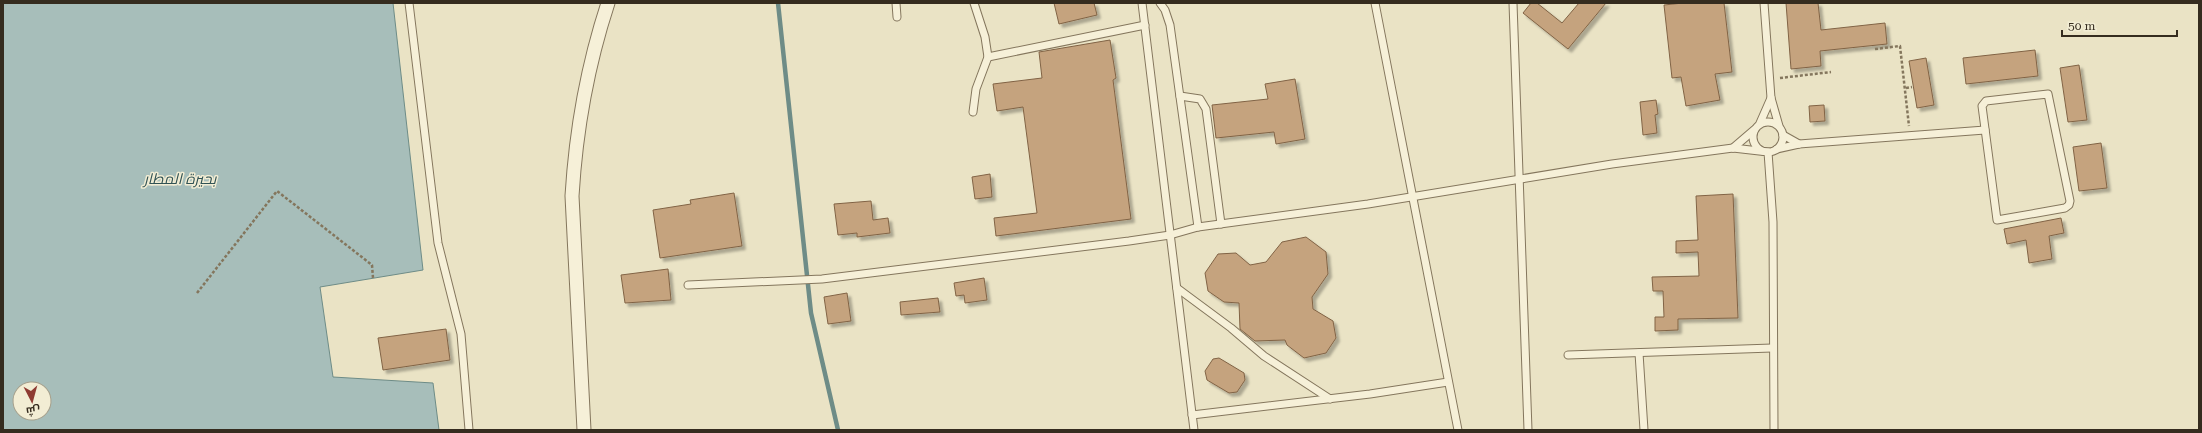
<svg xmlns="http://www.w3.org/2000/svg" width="2202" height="433" font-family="'Roboto Serif',Cairo,serif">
<defs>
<filter id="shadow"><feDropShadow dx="3.5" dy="3.5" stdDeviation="1" flood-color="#0004"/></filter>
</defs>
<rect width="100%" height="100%" fill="#eae3c5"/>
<path fill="#a7beba" stroke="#6e8c87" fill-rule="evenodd" d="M3,3H393L423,270L320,287L333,377L433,383L439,430H3ZM20,389H44V413H20Z"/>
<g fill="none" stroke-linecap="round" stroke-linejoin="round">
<polyline stroke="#6e8c87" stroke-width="4.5" points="778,3 811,313 838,430"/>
</g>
<g fill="#c5a37e" stroke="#816345" filter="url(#shadow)">
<polygon points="1054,3 1094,3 1097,15 1059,24"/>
<polygon points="1531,3 1537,3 1562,23 1579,3 1606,3 1568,49 1523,13"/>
<polygon points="1683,3 1724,3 1732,72 1715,74 1720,100 1686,106 1681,77 1672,78 1664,5"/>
<polygon points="1786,3 1818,3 1821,30 1885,23 1887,44 1820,51 1821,66 1791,69"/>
<polygon points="1110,40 1116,78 1113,80 1131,219 996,236 994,218 1037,213 1023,107 997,111 993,84 1042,78 1039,52"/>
<polygon points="2035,50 2038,76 1966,84 1963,58"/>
<polygon points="1926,58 1934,105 1917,108 1909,61"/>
<polygon points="2079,65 2087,120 2068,122 2060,68"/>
<polygon points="1295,79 1305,139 1276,144 1274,132 1216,138 1212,105 1268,99 1265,84"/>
<polygon points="1656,100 1658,114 1655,115 1657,133 1643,135 1640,102"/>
<polygon points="1824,105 1825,121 1810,122 1809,106"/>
<polygon points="2101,143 2107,188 2079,191 2073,147"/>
<polygon points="990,174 992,197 975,199 972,177"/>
<polygon points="734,193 742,246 660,258 653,210 691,204 690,200"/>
<polygon points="1733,194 1738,318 1678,319 1678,330 1655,331 1655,317 1664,317 1663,291 1653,291 1652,277 1699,276 1698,252 1676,253 1676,241 1698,240 1696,196"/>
<polygon points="871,201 873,220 888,218 890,233 857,237 857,233 838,235 834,204"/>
<polygon points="2061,218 2064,233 2049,236 2052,259 2029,263 2026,240 2007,244 2004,229"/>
<polygon points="1306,237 1326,252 1328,274 1312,297 1313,309 1333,321 1336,338 1326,353 1304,358 1287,345 1285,340 1255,341 1240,329 1239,303 1224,302 1208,291 1205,273 1218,254 1236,253 1250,265 1266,262 1282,242"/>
<polygon points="668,269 671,300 625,303 621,275"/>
<polygon points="984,278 987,300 965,303 964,295 956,296 954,283"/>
<polygon points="847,293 851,321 828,324 824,297"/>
<polygon points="938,298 940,312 901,315 900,302"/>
<polygon points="446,329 450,360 383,370 378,338"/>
<polygon points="1219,358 1244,373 1245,380 1237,392 1229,393 1207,380 1205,371 1213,359"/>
</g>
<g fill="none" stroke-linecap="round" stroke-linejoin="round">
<defs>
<g id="service">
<polyline points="409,3 438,243 461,334 469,430"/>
<polyline points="896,3 897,17"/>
<polyline points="1142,3 1194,430"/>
<polyline points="1160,3 1165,10 1170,25 1198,227"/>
<polyline points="1375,3 1458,430"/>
<polyline points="1513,3 1528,430"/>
<polyline points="1764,3 1771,98 1779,126"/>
<polyline points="988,57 1145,25"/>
<polygon points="2048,94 2070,201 2069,205 2065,208 1997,220 1982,106 1986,101"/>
<polyline points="1180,96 1200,99 1206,109 1221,224"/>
<polyline points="973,112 976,89 988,57 985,37 974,3"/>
<circle cx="1768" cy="137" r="15"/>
<polyline points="1760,123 1771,98"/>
<polyline points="1783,135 1799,144"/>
<polyline points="1733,148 1754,130"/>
<polyline points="1777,149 1799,144 1985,130"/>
<polyline points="688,285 822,279 1129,241 1170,235 1198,227 1368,204 1612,164 1733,148 1768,152 1773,222 1774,430"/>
<polyline points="1177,288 1231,328 1264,356 1330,399"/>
<polyline points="1639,353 1644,430"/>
<polyline points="1568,355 1772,348"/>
<polyline points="1192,415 1370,394 1448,382"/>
</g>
<path id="minor" d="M584,430L572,196C576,129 587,67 608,3"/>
</defs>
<use href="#service" stroke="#84765d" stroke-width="9"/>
<use href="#minor" stroke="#84765d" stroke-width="15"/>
<g stroke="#84765d" stroke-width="2.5" stroke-dasharray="3 2" stroke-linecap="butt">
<polyline points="1875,49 1900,46 1909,126"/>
<polyline points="1780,78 1831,72"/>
<polyline points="1906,88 1912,87"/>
<polyline points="197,293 277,191 372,265 373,278"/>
</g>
<use href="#service" stroke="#f6f0d8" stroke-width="7"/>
<use href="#minor" stroke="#f6f0d8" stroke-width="13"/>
</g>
<g text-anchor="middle" stroke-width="3" stroke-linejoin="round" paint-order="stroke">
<g font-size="15" font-style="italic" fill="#305254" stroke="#f2edd4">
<text x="180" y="184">بحيرة المطار</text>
</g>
</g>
<rect width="2202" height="433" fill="none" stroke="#352c1f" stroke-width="8"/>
<g transform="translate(32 401) rotate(174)"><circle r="19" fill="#f2edd4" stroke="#a6a08c"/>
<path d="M0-3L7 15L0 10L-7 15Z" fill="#8e3b32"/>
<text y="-6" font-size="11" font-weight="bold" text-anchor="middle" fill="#352c1f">ش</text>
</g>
<path d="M2062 30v6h115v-6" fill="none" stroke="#352c1f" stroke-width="2"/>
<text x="2068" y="30" font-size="12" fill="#352c1f" stroke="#f2edd4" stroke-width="3" paint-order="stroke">50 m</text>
</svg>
